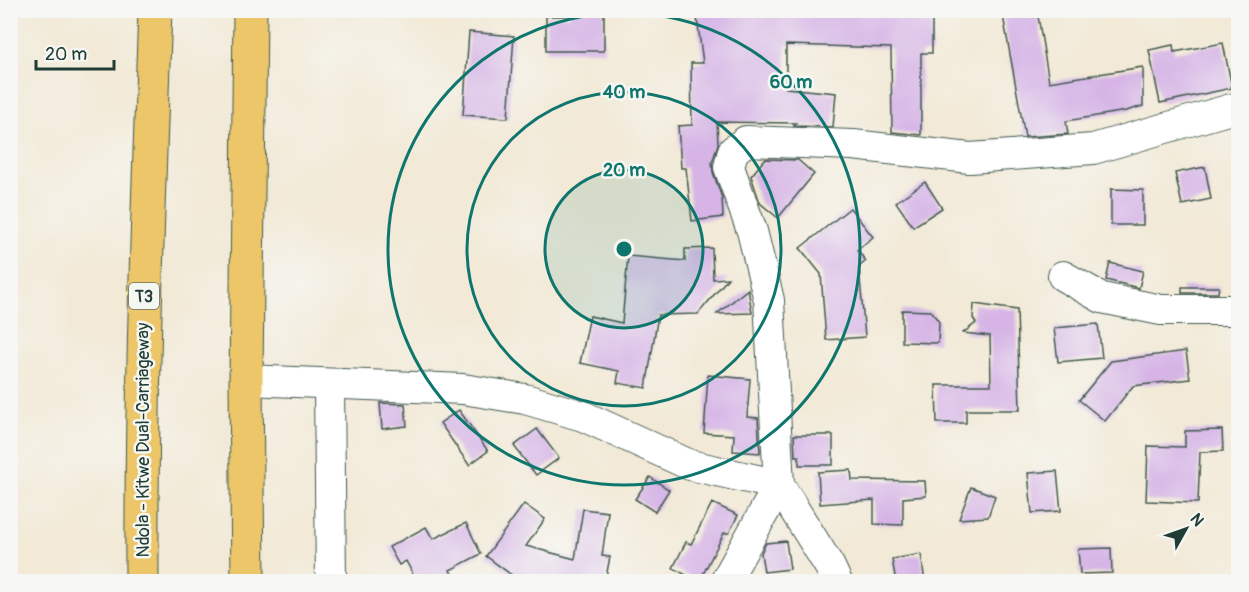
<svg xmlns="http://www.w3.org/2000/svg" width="1249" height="592" font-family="Pangolin,sans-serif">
<rect width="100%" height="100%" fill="#f6f6f2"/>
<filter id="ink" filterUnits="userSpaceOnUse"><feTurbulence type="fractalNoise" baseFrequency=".0167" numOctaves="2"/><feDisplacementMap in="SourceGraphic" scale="12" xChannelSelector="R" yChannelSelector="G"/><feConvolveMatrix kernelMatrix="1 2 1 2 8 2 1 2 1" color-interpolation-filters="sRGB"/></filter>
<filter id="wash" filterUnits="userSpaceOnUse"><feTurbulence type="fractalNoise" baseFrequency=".008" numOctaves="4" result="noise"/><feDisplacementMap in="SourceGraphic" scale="24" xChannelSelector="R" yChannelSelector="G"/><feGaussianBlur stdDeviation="1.35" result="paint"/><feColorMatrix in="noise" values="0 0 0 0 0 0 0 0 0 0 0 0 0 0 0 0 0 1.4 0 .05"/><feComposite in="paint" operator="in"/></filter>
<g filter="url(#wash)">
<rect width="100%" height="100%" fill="#f2e9d6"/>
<g id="blocks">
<g fill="#d6b5e6">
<polygon points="570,10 604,10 604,51 546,51 546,16 570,16"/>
<polygon points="696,10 895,10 895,14 932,14 932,53 921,53 921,135 892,132 891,48 786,45 786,88 836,93 833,127 794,126 796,123 717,122 718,144 712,163 713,172 722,198 723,217 692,221 686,168 681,168 678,126 692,125 691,63 703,63"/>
<polygon points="1002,10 1037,10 1049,82 1143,67 1143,106 1126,111 1066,121 1068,134 1025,137"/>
<polygon points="469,32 514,36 508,118 463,115"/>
<polygon points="1223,43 1232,88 1160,103 1149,50 1173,45 1174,52"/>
<polygon points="765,159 798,160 814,174 778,218 760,203 751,176"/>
<polygon points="1205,167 1211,199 1182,205 1175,173"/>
<polygon points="925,182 942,208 913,227 896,202"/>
<polygon points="1111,189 1143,190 1143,225 1111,225"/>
<polygon points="850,208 873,237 857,250 866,261 859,267 865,337 826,340 821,274 800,248"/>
<polygon points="712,248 713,279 728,278 698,314 658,315 646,388 617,383 619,371 580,363 590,316 622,323 628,256 685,261 685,249"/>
<polygon points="1110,263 1143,271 1139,288 1106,280"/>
<polygon points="1182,287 1219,287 1218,293 1182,293"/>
<polygon points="748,289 752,313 717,314"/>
<polygon points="974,304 1017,310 1020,410 966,410 966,423 937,423 936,385 991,385 990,336 963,333 976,323 973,318"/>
<polygon points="902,310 931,311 939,322 938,343 902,342"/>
<polygon points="1098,324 1102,358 1058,362 1054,328"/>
<polygon points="1186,351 1190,379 1133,386 1105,421 1079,400 1111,361"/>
<polygon points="708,375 750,379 747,417 758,418 760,453 733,451 734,435 704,433"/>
<polygon points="380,403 405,404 407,426 382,429"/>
<polygon points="459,410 488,451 469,465 440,423"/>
<polygon points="537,429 559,458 536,475 514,446"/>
<polygon points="1222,430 1223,451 1200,452 1198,503 1146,501 1148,446 1185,447 1185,431"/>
<polygon points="794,435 833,435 833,465 799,465 799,456 795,456"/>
<polygon points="851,470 852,480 925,481 926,496 903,498 903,525 874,524 874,500 820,504 818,472"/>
<polygon points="1057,471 1061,511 1032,513 1028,473"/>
<polygon points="650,477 669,490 655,512 635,499"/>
<polygon points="971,487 995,496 988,517 959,519"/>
<polygon points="712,503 738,515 729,533 724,533 699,582 673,568 686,542 691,544"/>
<polygon points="524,504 545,519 526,546 575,559 583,509 608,512 602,556 610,557 605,582 521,582 486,556"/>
<polygon points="466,523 481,554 450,570 456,582 417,582 406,561 399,565 389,547 426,527 433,539"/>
<polygon points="786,541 790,569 764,572 761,553 766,543"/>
<polygon points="1111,548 1112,573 1080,574 1078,549"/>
<polygon points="921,554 925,582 896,582 892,559"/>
</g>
</g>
</g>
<g filter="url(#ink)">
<use href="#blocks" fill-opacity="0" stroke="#3f574c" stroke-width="1.5"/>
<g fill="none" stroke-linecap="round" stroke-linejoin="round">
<defs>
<g id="minor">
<polyline points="1063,276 1102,298 1161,310 1238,310"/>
<polyline points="246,380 463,389 525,399 583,416 690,465 779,485 769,300 752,231 729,167 733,151 746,141 853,145 970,158 1093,149 1238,107"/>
<polyline points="329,384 331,582"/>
<polyline points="725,582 779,485 830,567 837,582"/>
</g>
<g id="trunk">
<path d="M142,582C141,391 148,201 155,10"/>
<polyline points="248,582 246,380 250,10"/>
</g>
</defs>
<use href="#minor" stroke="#3f574c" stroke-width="32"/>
<use href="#trunk" stroke="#3f574c" stroke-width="35"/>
<use href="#minor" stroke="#fff" stroke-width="30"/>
<use href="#trunk" stroke="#ecc669" stroke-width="33"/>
</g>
</g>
<circle cx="624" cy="249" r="79" fill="#0f766e" fill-opacity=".12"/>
<g fill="none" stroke="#0f766e" stroke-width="3">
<circle cx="624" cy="249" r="79"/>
<circle cx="624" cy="249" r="157"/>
<circle cx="624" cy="249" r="236"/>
</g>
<g text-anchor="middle" stroke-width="5" stroke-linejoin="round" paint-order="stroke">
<rect fill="#f6f6f2" stroke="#60746d" stroke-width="1.5" x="129" y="283" width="30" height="26" rx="4.5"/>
<g font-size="16" font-weight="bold" fill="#1f3d34">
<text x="144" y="302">T3</text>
</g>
<g font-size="18" fill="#1f3d34" stroke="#f6f6f2">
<text transform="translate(143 440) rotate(-90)" y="6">Ndola - Kitwe Dual-Carriageway</text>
</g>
</g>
<circle cx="624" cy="249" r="9" fill="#0f766e" stroke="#f6f6f2" stroke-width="3"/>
<g font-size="18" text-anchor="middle" font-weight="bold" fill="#0f766e" stroke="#f6f6f2" stroke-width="5" stroke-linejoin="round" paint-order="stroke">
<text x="791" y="88">60 m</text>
<text x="624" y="98">40 m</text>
<text x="624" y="176">20 m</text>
</g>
<rect width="1249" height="592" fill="none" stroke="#f6f6f2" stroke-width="36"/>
<g transform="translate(1186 529) rotate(50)" stroke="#f6f6f2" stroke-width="4.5" paint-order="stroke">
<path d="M0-4.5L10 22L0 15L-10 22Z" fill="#1f3d34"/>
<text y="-9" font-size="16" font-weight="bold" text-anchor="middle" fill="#1f3d34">N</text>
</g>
<path d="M36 60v9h78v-9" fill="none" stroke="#1f3d34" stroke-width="3"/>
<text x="45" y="60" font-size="18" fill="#1f3d34" stroke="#f6f6f2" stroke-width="4.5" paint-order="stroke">20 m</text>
</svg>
